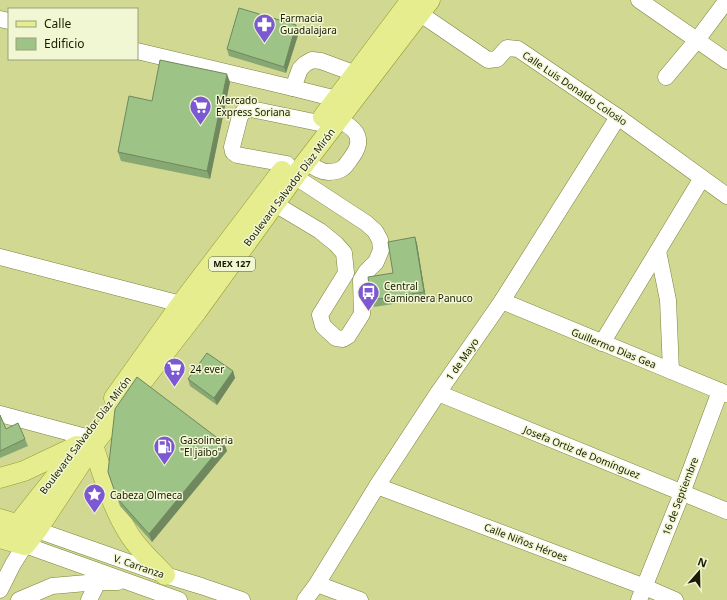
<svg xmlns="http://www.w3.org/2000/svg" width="727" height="600" font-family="'Noto Sans',sans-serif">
<rect width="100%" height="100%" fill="#d1d891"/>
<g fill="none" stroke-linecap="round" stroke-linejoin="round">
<defs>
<g id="minor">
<polyline points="639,0 727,61"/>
<polyline points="419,13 488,60 497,59 507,48 518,49 618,117 727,196"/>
<polyline points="0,19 9,21"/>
<polyline points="137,51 293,88 337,99"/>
<polyline points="666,77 697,40 727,0"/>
<polyline points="293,88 300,69 305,64 312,60 321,61 356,74"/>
<path d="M306,162C313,166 320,172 328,172C333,172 339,171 343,168C345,167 347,163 349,161C355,153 362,143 356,133C352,127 345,123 339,120"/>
<polyline points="287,164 237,155 233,152 232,147 240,116 244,111 251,109 319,123"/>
<polyline points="266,197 275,204 320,231 336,244 344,253 346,273 320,315 323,326 336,338 343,339 348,336 362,314 361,280 366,272 376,262 381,250 380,240 375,231 366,223 285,170"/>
<polyline points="658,251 668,300 671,371"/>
<polyline points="0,257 181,304 191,309"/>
<polyline points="502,301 727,394"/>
<polyline points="602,343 702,178"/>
<polyline points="438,393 727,511"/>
<polyline points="0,414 86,437"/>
<polyline points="377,486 645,587 675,600"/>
<polyline points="37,530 165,575 201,586 242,600"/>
<polyline points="317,584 360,600"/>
<polyline points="0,590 13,564 25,545 179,600"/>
<polyline points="19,600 52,586 98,582 118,582"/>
<polyline points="89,600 98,582"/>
<polyline points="305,600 317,584 377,486 438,393 502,301 618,117"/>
<polyline points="639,600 682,493 720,391"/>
</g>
<g id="major">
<polyline points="323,117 411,0"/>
<polyline points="114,398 181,304 282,171"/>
<path d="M93,445C103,475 112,507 129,534C138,549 153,562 165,575"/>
<polyline points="0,478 24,471 77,446"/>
<polyline points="0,519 29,528"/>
<polyline points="0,538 25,545 37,530 93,445 197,311 289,184 430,0"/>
<polyline points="6,539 72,456"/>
</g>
</defs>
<use href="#minor" stroke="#7c823d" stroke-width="17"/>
<use href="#major" stroke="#949c2d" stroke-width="21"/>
<use href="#minor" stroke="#fff" stroke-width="16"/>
<use href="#major" stroke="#e6ed8f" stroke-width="20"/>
</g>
<g fill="#88a873">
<polygon points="299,32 286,73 229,56 227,49"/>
<polygon points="230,82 210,179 121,161 118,152 152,101"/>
<polygon points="415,237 417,244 426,299 374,307 371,300 393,273"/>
<polygon points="233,371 235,378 217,405 190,386 188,379"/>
<polygon points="0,415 6,429 25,439 28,446 0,458"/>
<polygon points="224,443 227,451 152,542 120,506 108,472"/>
</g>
<g fill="#6f885e">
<polygon points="296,25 299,32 286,73 284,67"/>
<polygon points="227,74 230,82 210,179 207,171"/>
<polygon points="415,237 417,244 426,299 424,292"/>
<polygon points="233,371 235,378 217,405 214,398"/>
<polygon points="224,443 227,451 152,542 149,534"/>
</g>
<g fill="#9ec386" stroke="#6f885e">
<polygon points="239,8 296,25 284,67 227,49"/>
<polygon points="160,60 227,74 207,171 118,152 129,96 152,101"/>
<polygon points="415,237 424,292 371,300 368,277 393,273 388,242"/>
<polygon points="207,353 233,371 214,398 188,379"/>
<polygon points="137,377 224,443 149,534 117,498 108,472 115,409"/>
<polygon points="0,415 6,429 18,423 25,439 0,451"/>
</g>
<defs>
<symbol id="pharmacy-pin" viewBox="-11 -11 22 30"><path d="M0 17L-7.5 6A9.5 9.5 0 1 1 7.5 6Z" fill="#7c58d2" stroke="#f1f6d3"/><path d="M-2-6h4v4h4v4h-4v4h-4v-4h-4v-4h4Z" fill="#fff"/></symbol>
<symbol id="supermarket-pin" viewBox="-11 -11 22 30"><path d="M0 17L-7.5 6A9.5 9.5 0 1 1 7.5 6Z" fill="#7c58d2" stroke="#f1f6d3"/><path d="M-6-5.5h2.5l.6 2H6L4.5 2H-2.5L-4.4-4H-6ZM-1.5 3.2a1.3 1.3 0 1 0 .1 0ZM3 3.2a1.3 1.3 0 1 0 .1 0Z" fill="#fff"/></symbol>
<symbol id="bus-pin" viewBox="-11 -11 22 30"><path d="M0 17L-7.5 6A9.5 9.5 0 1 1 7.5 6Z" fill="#7c58d2" stroke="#f1f6d3"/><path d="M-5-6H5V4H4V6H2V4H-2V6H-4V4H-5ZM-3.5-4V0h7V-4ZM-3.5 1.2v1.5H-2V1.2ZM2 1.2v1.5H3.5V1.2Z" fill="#fff"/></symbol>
<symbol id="fuel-pin" viewBox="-11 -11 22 30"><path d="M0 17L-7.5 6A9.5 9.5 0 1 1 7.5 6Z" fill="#7c58d2" stroke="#f1f6d3"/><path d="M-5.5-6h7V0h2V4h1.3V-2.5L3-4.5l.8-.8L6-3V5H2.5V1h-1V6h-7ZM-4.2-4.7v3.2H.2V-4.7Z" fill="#fff"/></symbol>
<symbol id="sight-pin" viewBox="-11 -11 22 30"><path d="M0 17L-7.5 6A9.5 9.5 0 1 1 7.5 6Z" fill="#7c58d2" stroke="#f1f6d3"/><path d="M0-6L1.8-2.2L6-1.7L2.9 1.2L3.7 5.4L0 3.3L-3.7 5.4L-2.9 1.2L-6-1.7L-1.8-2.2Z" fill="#fff"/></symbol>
</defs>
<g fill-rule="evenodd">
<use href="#pharmacy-pin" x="252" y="12" width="25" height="34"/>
<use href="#supermarket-pin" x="188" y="94" width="25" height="34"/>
<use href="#bus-pin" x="356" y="280" width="25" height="34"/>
<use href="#supermarket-pin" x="162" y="356" width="25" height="34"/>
<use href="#fuel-pin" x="152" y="434" width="25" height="34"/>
<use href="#sight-pin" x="82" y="482" width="25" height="34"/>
</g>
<g text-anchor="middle" stroke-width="3" stroke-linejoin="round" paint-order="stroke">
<rect fill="#f1f6d3" stroke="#5a5d40" stroke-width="1" x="209" y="257" width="46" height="14" rx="3"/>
<g font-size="9" font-weight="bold" fill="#1a1c01">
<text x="232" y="267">MEX 127</text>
</g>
<g font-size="10" fill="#1a1c01" stroke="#f1f6d3" text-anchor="start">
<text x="280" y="22">Farmacia<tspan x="280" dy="12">Guadalajara</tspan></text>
<text x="216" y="104">Mercado<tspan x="216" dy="12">Express Soriana</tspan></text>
<text x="384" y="290">Central<tspan x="384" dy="12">Camionera Panuco</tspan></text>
<text x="190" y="373">24 ever</text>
<text x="180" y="444">Gasolineria<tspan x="180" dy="12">"El jaibo"</tspan></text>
<text x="110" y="499">Cabeza Olmeca</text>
</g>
<g font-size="10" fill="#1a1c01" stroke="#f1f6d3">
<text transform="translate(575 88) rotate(34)" y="4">Calle Luis Donaldo Colosio</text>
<text transform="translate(289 187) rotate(-53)" y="4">Boulevard Salvador Díaz Mirón</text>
<text transform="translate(614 348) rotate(22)" y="4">Guillermo Dias Gea</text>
<text transform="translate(462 359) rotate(-55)" y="4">1 de Mayo</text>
<text transform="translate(85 435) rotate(-53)" y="4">Boulevard Salvador Díaz Mirón</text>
<text transform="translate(582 452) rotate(22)" y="4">Josefa Ortiz de Domínguez</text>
<text transform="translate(680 496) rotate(-69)" y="4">16 de Septiembre</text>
<text transform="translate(526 542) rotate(21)" y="4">Calle Niños Héroes</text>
<text transform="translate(139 566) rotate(19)" y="4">V. Carranza</text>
</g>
</g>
<rect x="8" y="8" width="130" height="52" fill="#f1f6d3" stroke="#9b9f7f"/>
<rect x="16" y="21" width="20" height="6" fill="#e6ed8f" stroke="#9b9f7f"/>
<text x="44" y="28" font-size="12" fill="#1a1c01">Calle</text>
<rect x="16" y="38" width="20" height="12" fill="#9ec386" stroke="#9b9f7f"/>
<text x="44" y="48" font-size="12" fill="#1a1c01">Edificio</text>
<g transform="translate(699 572) rotate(20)" stroke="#f1f6d3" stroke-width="3" paint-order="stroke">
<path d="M0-3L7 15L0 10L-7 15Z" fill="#1a1c01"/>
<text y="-6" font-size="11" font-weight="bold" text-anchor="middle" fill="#1a1c01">N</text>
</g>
</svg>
